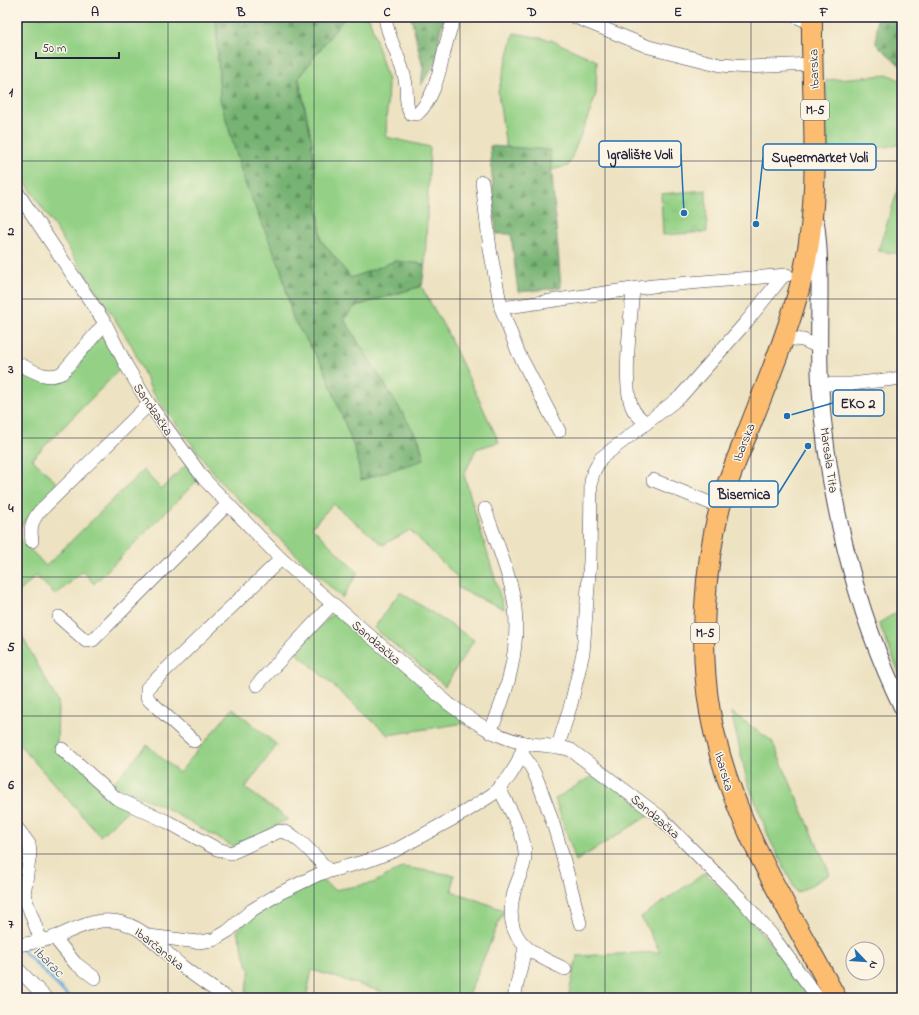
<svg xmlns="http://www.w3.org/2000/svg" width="919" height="1015" font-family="'Indie Flower',sans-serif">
<defs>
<pattern id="forest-firs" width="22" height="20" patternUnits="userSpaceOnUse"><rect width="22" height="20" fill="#77b373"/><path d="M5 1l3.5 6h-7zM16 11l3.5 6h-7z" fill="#619160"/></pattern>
<pattern id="park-crowns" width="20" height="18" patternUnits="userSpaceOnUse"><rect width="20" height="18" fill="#94d186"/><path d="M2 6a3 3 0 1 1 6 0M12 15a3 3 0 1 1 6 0" fill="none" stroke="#7fb375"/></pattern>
</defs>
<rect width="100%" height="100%" fill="#fcf5e5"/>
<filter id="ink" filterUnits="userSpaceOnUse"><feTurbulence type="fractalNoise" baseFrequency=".025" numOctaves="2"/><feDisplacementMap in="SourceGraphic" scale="8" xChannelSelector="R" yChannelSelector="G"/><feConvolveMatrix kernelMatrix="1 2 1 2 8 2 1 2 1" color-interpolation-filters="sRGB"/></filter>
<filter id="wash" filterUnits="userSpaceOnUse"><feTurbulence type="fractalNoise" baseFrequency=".012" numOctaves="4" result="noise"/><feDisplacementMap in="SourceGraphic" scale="16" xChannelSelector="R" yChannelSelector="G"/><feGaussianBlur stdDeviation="0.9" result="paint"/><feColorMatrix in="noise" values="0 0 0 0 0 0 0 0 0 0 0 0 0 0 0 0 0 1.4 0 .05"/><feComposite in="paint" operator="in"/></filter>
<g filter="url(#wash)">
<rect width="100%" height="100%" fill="#ede2c1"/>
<g fill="#94d186" stroke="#5b7a60">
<polygon points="17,17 216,17 220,99 245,183 281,269 293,319 324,368 356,453 361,480 424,459 419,440 344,319 354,307 421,286 447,332 499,442 476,449 464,475 504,609 458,588 458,578 410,530 383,545 333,504 312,527 358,573 342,598 223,485 152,392 132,346 17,169"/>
<polygon points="345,17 369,17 388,81 386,137 430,147 425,264 395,261 351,278 321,240 312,142 299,77"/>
<polygon points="514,33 551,40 597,61 596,94 590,112 568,166 551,170 549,150 506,147 498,92"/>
<polygon points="889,75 902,81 902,144 827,157 826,80"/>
<polygon points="902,177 902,254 878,251"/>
<polygon points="107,330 125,364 32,459 58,484 17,530 17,362 60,383"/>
<polygon points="187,464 199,479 94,584 83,571 56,595 36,576 17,594 17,536 46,566 143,470 161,489"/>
<polygon points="400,592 474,640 445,686 374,628"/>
<polygon points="338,608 471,722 388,735 296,652"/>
<polygon points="902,609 902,680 879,623"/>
<polygon points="17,627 58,702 57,746 128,810 100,836 17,742"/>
<polygon points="233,708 277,745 245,788 288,819 247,842 234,847 162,806 112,784 147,745 179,773"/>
<polygon points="731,712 772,741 830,874 797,893 770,840 747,780"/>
<polygon points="598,772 651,814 576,861 555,799"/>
<polygon points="403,867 454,875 452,891 504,910 467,998 402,998 312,970 306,998 254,998 245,995 250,972 237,931 259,908 319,879 335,890 373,883"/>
<polygon points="705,873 754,924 815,998 791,998 773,994 752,998 568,998 577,956 660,952 641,917"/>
</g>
<g fill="url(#forest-firs)" stroke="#4c6a57">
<polygon points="216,17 345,17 298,78 312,142 321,240 351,278 395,261 425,264 422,286 355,306 344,319 419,440 424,460 361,480 356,453 324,368 293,319 281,269 245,183 220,99"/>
<polygon points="411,17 445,17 440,31 437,61 421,85 423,68"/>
<polygon points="877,17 896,17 902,25 902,67 876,44"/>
<polygon points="490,146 550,150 561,288 518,292 511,234 496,234"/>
</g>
<polygon fill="url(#park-crowns)" stroke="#5b7a60" points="706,190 707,232 663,235 661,194"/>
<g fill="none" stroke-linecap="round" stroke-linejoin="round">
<polyline stroke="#66aadb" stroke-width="3.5" points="21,948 70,998"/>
</g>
</g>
<g filter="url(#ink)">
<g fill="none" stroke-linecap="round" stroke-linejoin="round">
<defs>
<g id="minor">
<path d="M385,17C388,41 404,64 406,85C407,96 405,103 410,113L417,114C442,92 441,46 455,17"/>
<polyline points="575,17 649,47 721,65 748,67 813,64"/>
<polyline points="797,17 812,23"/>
<polyline points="482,182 490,249 501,308 518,352 559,431"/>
<path d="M17,192L105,323L126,365L149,404L204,479L281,559L449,704C473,721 496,738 525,743C541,746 556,745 571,750L659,816L743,901L771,934L818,998"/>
<path d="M633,289C631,317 622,384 632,407C634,413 641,419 646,423"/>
<polyline points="501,308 653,286 787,275"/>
<polyline points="785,338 803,340 819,347"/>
<path d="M17,363C32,370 46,381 62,373L105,323"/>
<polyline points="820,384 851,384 902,378"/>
<polyline points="653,480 720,507"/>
<path d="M485,509C494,535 505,562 512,590C523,638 510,687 490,732"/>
<path d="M32,541C30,529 31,522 39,512L149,404"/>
<polyline points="59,617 86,641 93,640 227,505"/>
<polyline points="257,685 332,604"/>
<polyline points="194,741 150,701 147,697 147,688 281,559"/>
<polyline points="558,746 571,704 583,653 590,561 591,482 593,473 601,458 680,397 747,321 783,276"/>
<path d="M62,749L116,798L168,822L217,849L231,853L280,831C296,832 317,859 329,871"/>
<path d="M522,754C535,769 540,788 547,806C561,844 570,884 580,923"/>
<path d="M499,788C509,809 526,834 525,857C524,870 517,880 514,892C502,939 528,952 565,969"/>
<polyline points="17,828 29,844 30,853 24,895"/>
<polyline points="18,891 24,895 41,941"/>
<polyline points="149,936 198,942 213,940 228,931 252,910 280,893 319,874 370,860 394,851 465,812 493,794 509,777 517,764 525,743"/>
<polyline points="54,937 75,963 95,978"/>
<path d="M17,945C29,944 41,941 53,938C69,932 84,923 101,921C138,917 157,946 183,967C197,978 212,988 227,998"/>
<polyline points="17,968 46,998"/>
<polyline points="514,998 525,948"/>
</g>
<path id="tertiary" d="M816,223C823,276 817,330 820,383C826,490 855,611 902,707"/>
<path id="primary" d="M812,17C811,103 823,189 803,274C790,329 767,382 747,434C737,458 727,482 720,507C704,567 699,650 710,712C729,818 786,904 836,998"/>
</defs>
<use href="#minor" stroke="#403f4f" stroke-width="14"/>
<use href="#tertiary" stroke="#403f4f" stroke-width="18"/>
<use href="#primary" stroke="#403f4f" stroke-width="22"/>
<use href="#minor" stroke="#fff" stroke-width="13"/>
<use href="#tertiary" stroke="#fff" stroke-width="16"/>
<use href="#primary" stroke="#fcbd6f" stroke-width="20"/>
</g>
</g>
<path fill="none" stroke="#22223b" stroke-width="1" stroke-opacity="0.55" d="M168,17V998M314,17V998M460,17V998M605,17V998M751,17V998M17,161H902M17,299H902M17,438H902M17,577H902M17,716H902M17,854H902"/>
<g text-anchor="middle" stroke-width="3" stroke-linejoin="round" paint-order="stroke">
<g fill="#fcf5e5" stroke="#63616e" stroke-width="1">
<rect x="801" y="100" width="28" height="20" rx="3"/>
<rect x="691" y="623" width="28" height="20" rx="3"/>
</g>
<g font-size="12" font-weight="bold" fill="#22223b">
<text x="815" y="114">M-5</text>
<text x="705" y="637">M-5</text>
</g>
<g font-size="13" fill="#22223b" stroke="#fcf5e5">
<text transform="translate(813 69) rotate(-92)" y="5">Ibarska</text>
<text transform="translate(154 409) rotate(56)" y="5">Sandzačka</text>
<text transform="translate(743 442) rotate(-68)" y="5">Ibarska</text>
<text transform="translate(830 460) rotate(82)" y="5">Marsala Tita</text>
<text transform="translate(377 642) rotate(41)" y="5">Sandzačka</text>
<text transform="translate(725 771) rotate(74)" y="5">Ibarska</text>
<text transform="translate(656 816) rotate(41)" y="5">Sandzačka</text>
<text transform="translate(160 948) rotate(39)" y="5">Ibarčanska</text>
</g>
<g font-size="14" font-style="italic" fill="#3d587b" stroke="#fcf5e5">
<text transform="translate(49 961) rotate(45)" y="5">Ibarac</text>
</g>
</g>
<path fill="none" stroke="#1f6fb2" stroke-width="1.5" d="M684 213L681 154M756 224L763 157M787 416L833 403M808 446L778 494"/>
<g fill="#1f6fb2" stroke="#fcf5e5" stroke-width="1.5">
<circle cx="684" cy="213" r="4"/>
<circle cx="756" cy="224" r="4"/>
<circle cx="787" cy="416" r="4"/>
<circle cx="808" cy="446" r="4"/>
</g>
<g fill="#fcf5e5" stroke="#1f6fb2" stroke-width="1.5">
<rect x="599" y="141" width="82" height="26" rx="4"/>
<rect x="763" y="144" width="113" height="26" rx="4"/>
<rect x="833" y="390" width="51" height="26" rx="4"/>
<rect x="709" y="481" width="69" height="26" rx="4"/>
</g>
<g font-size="14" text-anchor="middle" font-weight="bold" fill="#22223b">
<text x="640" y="159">Igralište Voli</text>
<text x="820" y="162">Supermarket Voli</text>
<text x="858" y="408">EKO 2</text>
<text x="744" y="499">Bisernica</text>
</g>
<rect width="919" height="1015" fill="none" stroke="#fcf5e5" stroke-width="44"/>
<g transform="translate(865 961) rotate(115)"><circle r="19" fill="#fcf5e5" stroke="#a5a1a1"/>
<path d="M0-3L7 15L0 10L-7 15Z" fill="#1f6fb2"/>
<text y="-6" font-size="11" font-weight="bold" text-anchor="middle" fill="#22223b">N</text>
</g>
<path d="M36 52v6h83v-6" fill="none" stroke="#22223b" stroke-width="2"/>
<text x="42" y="52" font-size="12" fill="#22223b" stroke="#fcf5e5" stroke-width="3" paint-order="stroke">50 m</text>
<rect x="22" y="22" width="875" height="971" fill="none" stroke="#22223b" stroke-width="1.5"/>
<g font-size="13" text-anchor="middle" font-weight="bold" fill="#22223b">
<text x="95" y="16">A</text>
<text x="241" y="16">B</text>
<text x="387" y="16">C</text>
<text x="532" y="16">D</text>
<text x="678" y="16">E</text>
<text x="824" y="16">F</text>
<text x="11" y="96">1</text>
<text x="11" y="235">2</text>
<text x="11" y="373">3</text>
<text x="11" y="512">4</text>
<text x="11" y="651">5</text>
<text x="11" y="789">6</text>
<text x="11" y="928">7</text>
</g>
</svg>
